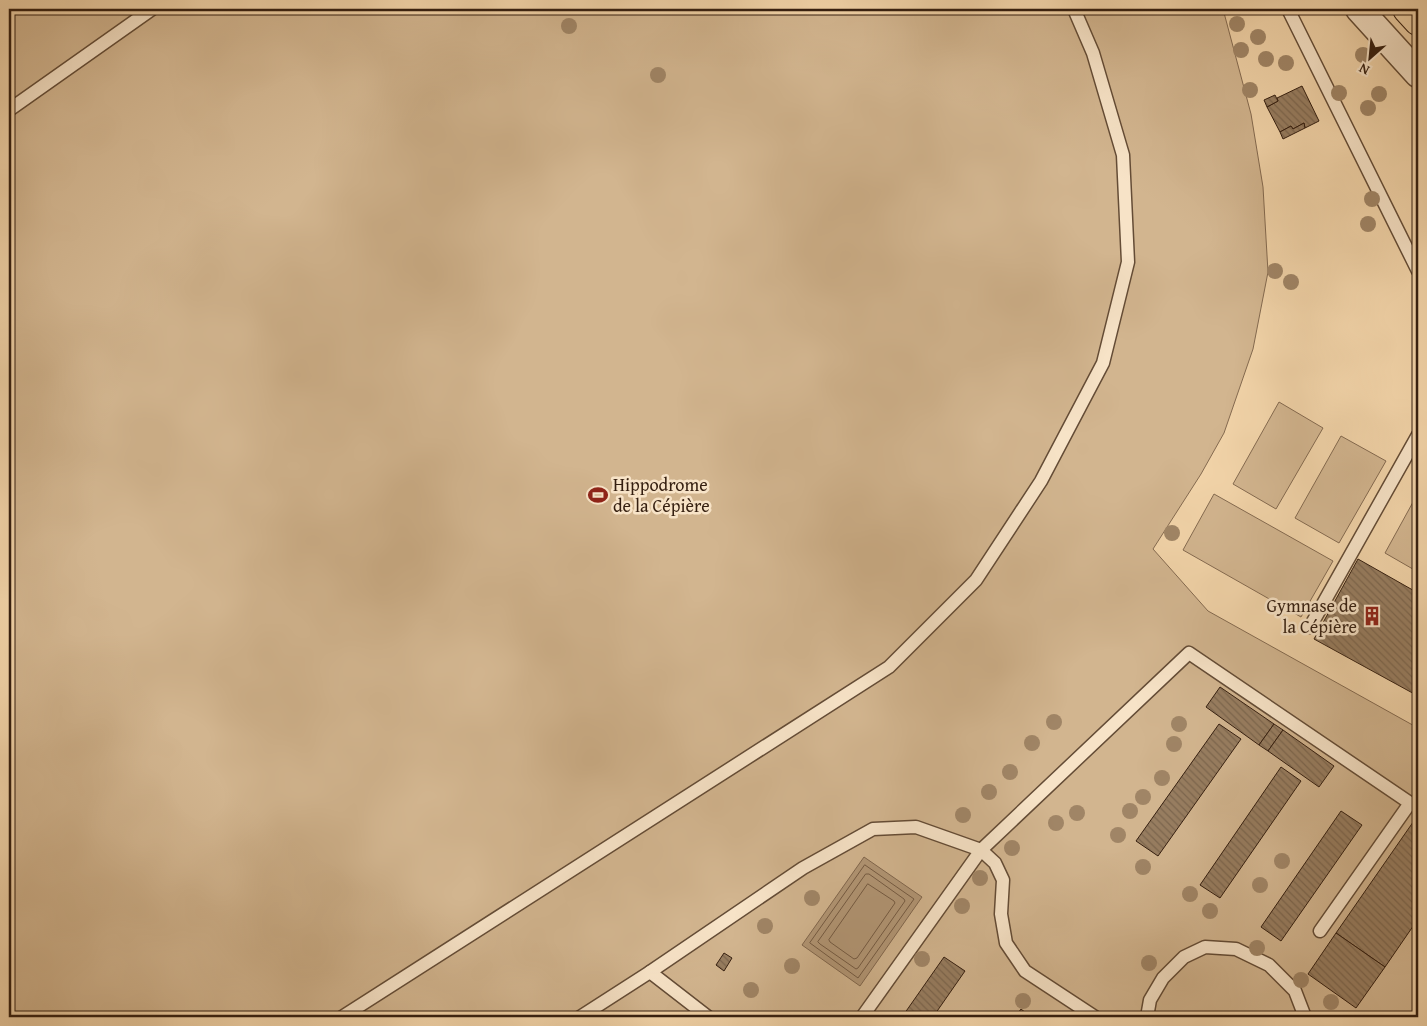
<svg xmlns="http://www.w3.org/2000/svg" width="1427" height="1026" font-family="'Gentium Book Plus',serif">
<defs>
<pattern id="building-back-hatch" width="6" height="6" patternUnits="userSpaceOnUse" patternTransform="scale(1.25)"><rect width="6" height="6" fill="#977d60"/><path d="M-1 5l2 2M0 0l6 6M5-1l2 2" fill="none" stroke="#7c664e"/></pattern>
</defs>
<rect width="100%" height="100%" fill="#f2d4a9"/>
<filter id="stains"><feTurbulence type="fractalNoise" baseFrequency=".004" numOctaves="4"/><feColorMatrix values="0 0 0 0 .2 0 0 0 0 .09 0 0 0 0 .02 0 0 0 .5 -.17"/></filter>
<radialGradient id="worn" r=".72"><stop offset=".6" stop-color="#630" stop-opacity="0"/><stop offset="1" stop-color="#630" stop-opacity=".3"/></radialGradient>
<g fill="#d2b58f" stroke="#846a50">
<polygon points="9,9 1223,9 1251,114 1263,187 1268,272 1253,349 1224,433 1201,474 1153,549 1208,611 1418,728 1418,1017 9,1017"/>
<polygon points="1279,402 1323,428 1276,509 1233,484"/>
<polygon points="1341,436 1386,461 1339,543 1295,518"/>
<polygon points="1418,493 1418,572 1385,553"/>
<polygon points="1214,494 1333,561 1301,617 1183,550"/>
</g>
<polygon fill="#b29675" stroke="#80664d" points="864,857 922,897 860,986 802,945"/>
<g fill="none" stroke-linecap="round" stroke-linejoin="round">
<g stroke="#745a42" stroke-width="1">
<polygon points="865,865 914,899 858,978 810,943"/>
<polygon points="866,874 869,874 904,899 905,901 858,968 856,969 820,944 818,942"/>
<polygon points="868,884 894,901 895,903 857,958 854,959 830,942 829,940"/>
</g>
</g>
<g fill="url(#building-back-hatch)" stroke="#351f10">
<polygon points="1302,86 1319,121 1305,128 1304,123 1293,129 1291,126 1280,132 1267,107 1278,101 1277,98"/>
<polygon points="1275,95 1278,101 1267,107 1264,100"/>
<polygon points="1304,123 1305,128 1283,139 1280,132 1291,126 1293,129"/>
<polygon points="1358,559 1418,593 1418,696 1314,639"/>
<polygon points="1220,687 1274,724 1259,745 1206,707"/>
<polygon points="1219,724 1241,739 1158,856 1136,841"/>
<polygon points="1274,724 1283,730 1268,751 1259,745"/>
<polygon points="1283,730 1334,766 1319,787 1268,751"/>
<polygon points="1281,767 1301,781 1220,898 1200,885"/>
<polygon points="1341,811 1362,825 1281,941 1261,927"/>
<polygon points="1418,815 1418,919 1385,967 1336,933"/>
<polygon points="1336,933 1385,967 1356,1008 1308,974"/>
<polygon points="724,953 732,958 724,971 716,965"/>
<polygon points="944,957 965,971 933,1017 902,1017"/>
<polygon points="1021,1009 1031,1017 1032,1017 1015,1017"/>
</g>
<g fill="none" stroke-linecap="round" stroke-linejoin="round">
<defs>
<g id="service">
<polyline points="1288,9 1418,271"/>
<polyline points="9,110 152,9"/>
<polyline points="1310,627 1418,435"/>
<polyline points="650,972 803,868 873,829 916,827 981,850 995,863 1003,880 1001,914 1006,943 1025,971 1095,1017"/>
<polyline points="342,1017 889,667 976,580 1041,481 1103,363 1128,262 1123,155 1093,53 1074,9"/>
<polyline points="580,1017 650,972 708,1017"/>
<polyline points="862,1017 981,850 1189,653 1410,803 1320,931"/>
<polyline points="1147,1017 1150,1000 1163,978 1184,957 1205,947 1236,949 1269,965 1295,991 1305,1017"/>
</g>
<polyline id="minor" points="1359,9 1418,74"/>
<polyline id="motorway" points="1407,9 1418,21"/>
</defs>
<use href="#service" stroke="#644c36" stroke-width="15"/>
<use href="#minor" stroke="#644c36" stroke-width="29"/>
<use href="#motorway" stroke="#351f10" stroke-width="30"/>
<use href="#service" stroke="#f7e3c7" stroke-width="12"/>
<use href="#minor" stroke="#f7e3c7" stroke-width="26"/>
<use href="#motorway" stroke="#f2d4a9" stroke-width="28"/>
</g>
<g fill="#a08566">
<circle cx="1237" cy="24" r="8"/>
<circle cx="569" cy="26" r="8"/>
<circle cx="1258" cy="37" r="8"/>
<circle cx="1241" cy="50" r="8"/>
<circle cx="1363" cy="55" r="8"/>
<circle cx="1266" cy="59" r="8"/>
<circle cx="1286" cy="63" r="8"/>
<circle cx="658" cy="75" r="8"/>
<circle cx="1250" cy="90" r="8"/>
<circle cx="1339" cy="93" r="8"/>
<circle cx="1379" cy="94" r="8"/>
<circle cx="1368" cy="108" r="8"/>
<circle cx="1372" cy="199" r="8"/>
<circle cx="1368" cy="224" r="8"/>
<circle cx="1275" cy="271" r="8"/>
<circle cx="1291" cy="282" r="8"/>
<circle cx="1172" cy="533" r="8"/>
<circle cx="1054" cy="722" r="8"/>
<circle cx="1179" cy="724" r="8"/>
<circle cx="1032" cy="743" r="8"/>
<circle cx="1174" cy="744" r="8"/>
<circle cx="1010" cy="772" r="8"/>
<circle cx="1162" cy="778" r="8"/>
<circle cx="989" cy="792" r="8"/>
<circle cx="1143" cy="797" r="8"/>
<circle cx="1130" cy="811" r="8"/>
<circle cx="1077" cy="813" r="8"/>
<circle cx="963" cy="815" r="8"/>
<circle cx="1056" cy="823" r="8"/>
<circle cx="1118" cy="835" r="8"/>
<circle cx="1012" cy="848" r="8"/>
<circle cx="1282" cy="861" r="8"/>
<circle cx="1143" cy="867" r="8"/>
<circle cx="980" cy="878" r="8"/>
<circle cx="1260" cy="885" r="8"/>
<circle cx="1190" cy="894" r="8"/>
<circle cx="812" cy="898" r="8"/>
<circle cx="962" cy="906" r="8"/>
<circle cx="1210" cy="911" r="8"/>
<circle cx="765" cy="926" r="8"/>
<circle cx="1257" cy="948" r="8"/>
<circle cx="922" cy="959" r="8"/>
<circle cx="1149" cy="963" r="8"/>
<circle cx="792" cy="966" r="8"/>
<circle cx="1301" cy="980" r="8"/>
<circle cx="751" cy="990" r="8"/>
<circle cx="1023" cy="1001" r="8"/>
<circle cx="1331" cy="1002" r="8"/>
</g>
<defs>
<symbol id="stadium-bare" viewBox="-9 -9 18 18"><path d="M0-5a6.5 5 0 1 0 0 10a6.5 5 0 1 0 0-10ZM-3.5-1.8h7v3.6h-7Z" fill="#8f2418" stroke="#f7e3c7" stroke-width="2.5" paint-order="stroke"/></symbol>
<symbol id="building-bare" viewBox="-9 -9 18 18"><path d="M-4-6H4V6H1V3H-1V6H-4ZM-2.5-4.3h1.7v1.8h-1.7ZM.8-4.3h1.7v1.8H.8ZM-2.5-1h1.7V.8h-1.7ZM.8-1h1.7V.8H.8Z" fill="#8f2418" stroke="#f7e3c7" stroke-width="2.5" paint-order="stroke"/></symbol>
</defs>
<g fill-rule="evenodd">
<use href="#stadium-bare" x="584" y="481" width="28" height="28"/>
<use href="#building-bare" x="1358" y="602" width="28" height="28"/>
</g>
<g text-anchor="middle" stroke-width="5" stroke-linejoin="round" paint-order="stroke">
<g font-size="18" fill="#351f10" stroke="#f7e3c7" text-anchor="start">
<text x="613" y="491">Hippodrome<tspan x="613" dy="21">de la Cépière</tspan></text>
<text x="1357" y="612" text-anchor="end">Gymnase de<tspan x="1357" dy="21">la Cépière</tspan></text>
</g>
</g>
<rect width="1427" height="1026" fill="none" stroke="#f2d4a9" stroke-width="30"/>
<rect x="10" y="10" width="1407" height="1006" fill="none" stroke="#351f10" stroke-width="2.5"/>
<rect x="15" y="15" width="1397" height="996" fill="none" stroke="#351f10"/>
<g transform="translate(1370 58) rotate(207)" stroke="#f7e3c7" stroke-width="4" paint-order="stroke">
<path d="M0-4L9 19L0 12L-9 19Z" fill="#351f10"/>
<text y="-8" font-size="14" font-weight="bold" text-anchor="middle" fill="#351f10">N</text>
</g>
<rect width="100%" height="100%" filter="url(#stains)"/>
<rect width="100%" height="100%" fill="url(#worn)"/>
</svg>
